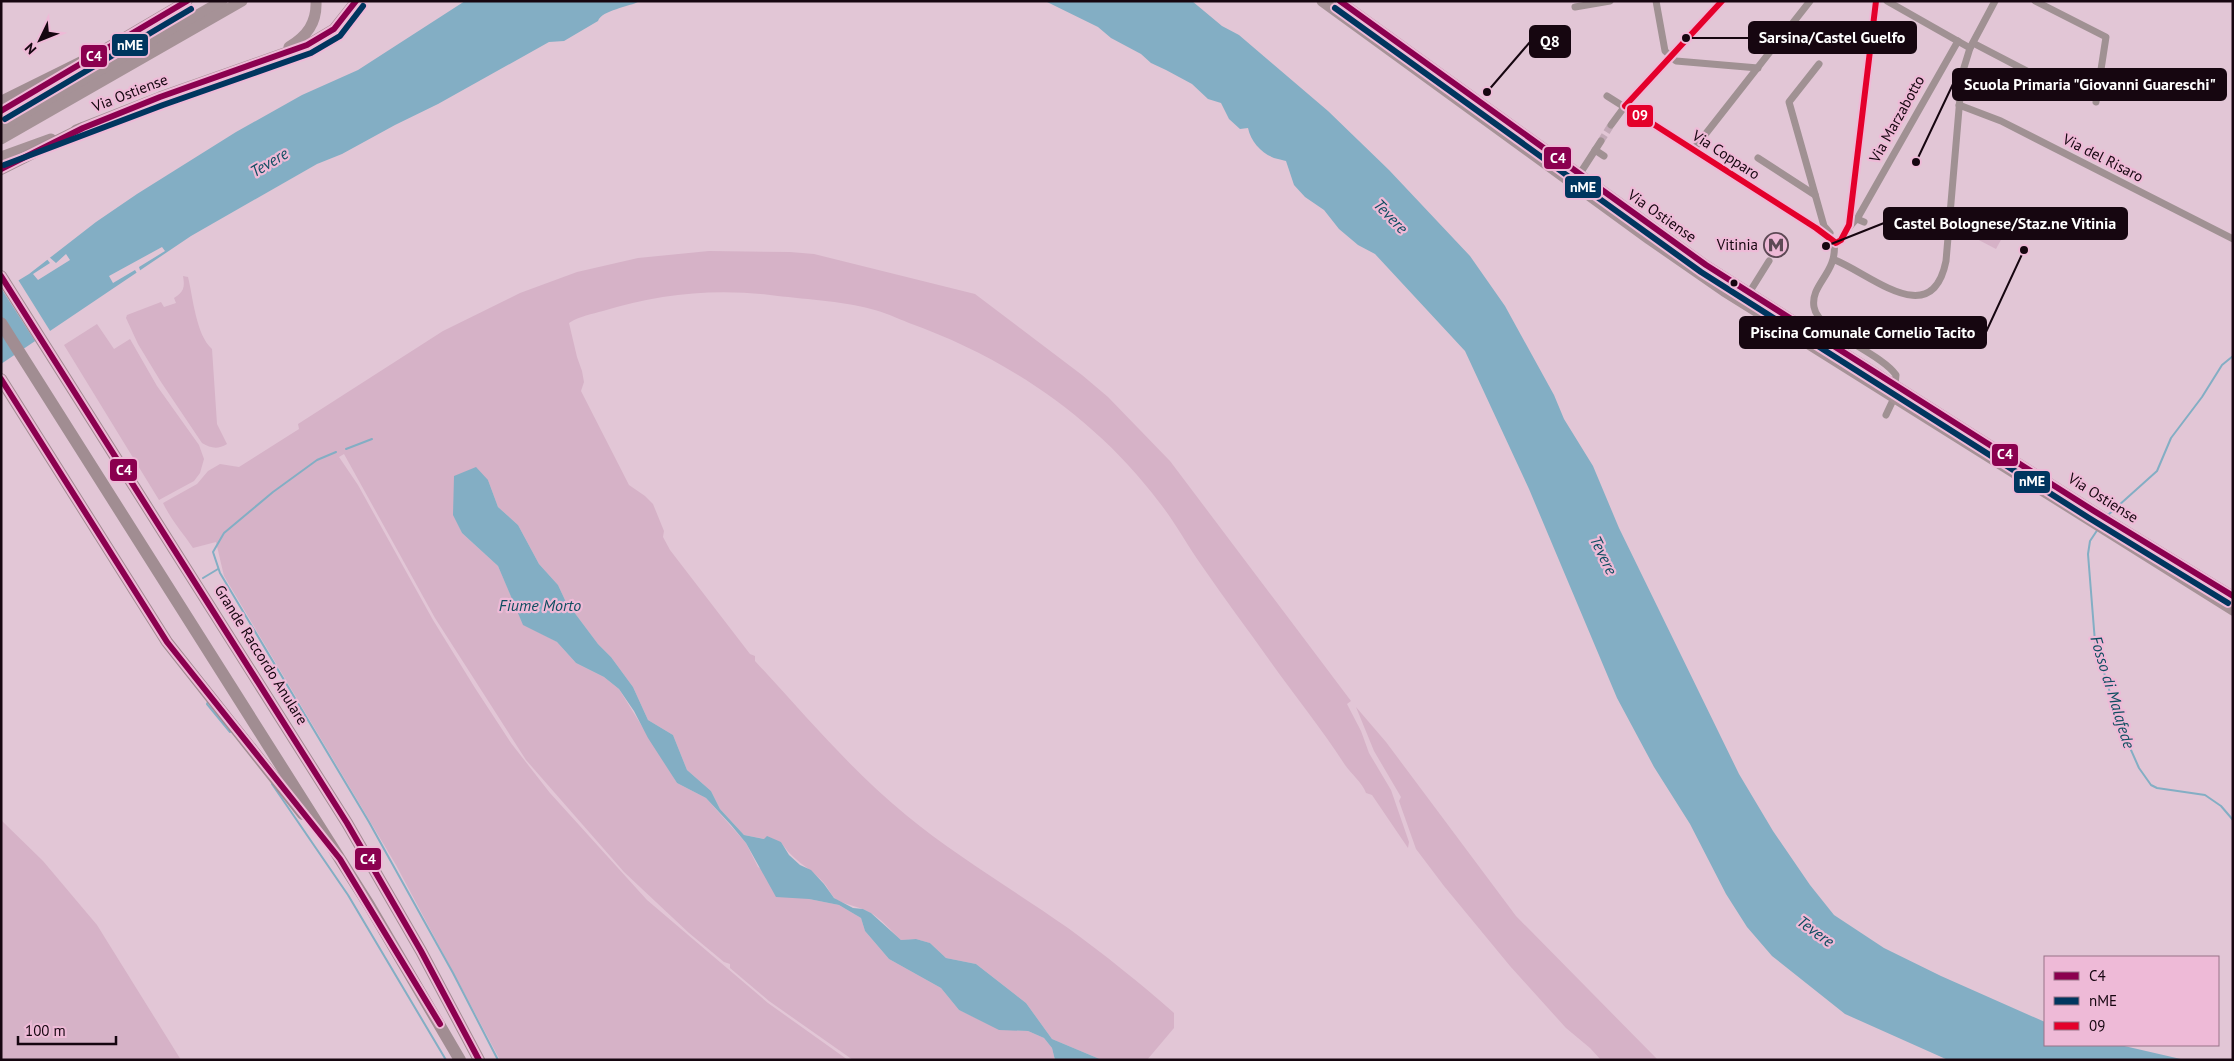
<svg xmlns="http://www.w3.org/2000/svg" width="2234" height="1061" font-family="'PT Sans',sans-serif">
<rect width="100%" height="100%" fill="#e2c6d6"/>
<g fill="#d6b2c7">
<polygon points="1979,226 2002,238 1996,249 1973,237"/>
<path d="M709,251L790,252L814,254L975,294L1082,375L1108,397L1170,461L1351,701L1347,704L1361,731L1369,753L1391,790L1409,842L1408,848L1372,795L1366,793C1362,782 1352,775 1345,765C1322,729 1295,696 1270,661C1248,630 1224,598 1202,566C1187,545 1175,522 1159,502C1096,418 1007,358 909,323C897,318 884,312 871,309C842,301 801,299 770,295C714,288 657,294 603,311C592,314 580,316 569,323L577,357L582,371L584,382L581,391L629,485L645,496L653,504L664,531L663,537L670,550L750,654L755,656V661C804,714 850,769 906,815C957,857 1014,890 1068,928C1105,955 1140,983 1174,1013V1028L1147,1060H1102L1052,1039L1026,1003L976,964L946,958L930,943L916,939L901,940C891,931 881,918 869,912C859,906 848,906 837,900C831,896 828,887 823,882C808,866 793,861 781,842L744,835L720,809L711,791L687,770L673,735L648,720L633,687L611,657L598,644L565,600L558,585L539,564L518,525L498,507L488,480L454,476V515L462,533L498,566L523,624L557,642L576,663L604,677L619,689L677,783L706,798L746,843L758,867L809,899L839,905L861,918L865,931L889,959L941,988L959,1010L999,1029L1028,1031L1044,1038L1052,1048L1055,1060H853L769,1001L730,968V964L724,962L689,933L624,872L526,760L435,618L344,454L339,457L358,485L433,620L475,688L511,743L550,793L647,900L768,1003L848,1060H500L396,865L224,576L216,542L193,548C183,533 171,520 163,503L197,484L208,471L220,464L239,467L299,429L298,424L443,331L520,293L577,272L638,258Z"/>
<path d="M183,276L188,277C193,297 196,335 212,349L217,424L227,444C217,450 211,448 202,443L161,382L138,344L126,318L127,315L161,302L164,307L176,303L174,298C184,292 185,287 183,276Z"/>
<polygon points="97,324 114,349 130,339 157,386 199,445 204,459 200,473 194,481 159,500 64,345"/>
<polygon points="1356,707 1386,742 1516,916 1658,1060 1601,1060 1590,1048 1566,1028 1510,966 1444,886 1416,849 1399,801 1401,797 1374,751"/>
<polygon points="1,820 43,861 97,925 181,1060 1,1060"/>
</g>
<g fill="#83aec4">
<path d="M465,1H640C629,7 602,10 598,21L564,41L549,42L438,104L395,125L342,154L317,164L191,236L1,364V291L29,274L96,222L137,194L236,132L302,95L358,70Z"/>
<path d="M1045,1H1192L1222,26L1239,35L1328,111L1389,170L1470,256L1505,306L1554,395L1564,419L1593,466L1619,528L1739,774L1773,831L1810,885L1834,915L1884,948L1941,976L2045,1022V1045H2120L2185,1060H1948L1845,1014L1772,956L1747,927L1726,894L1690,824L1654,767L1617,698L1529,489L1465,351L1375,254L1358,245L1339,229L1324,210L1305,197L1294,185L1286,161C1283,160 1281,160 1278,159C1264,156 1251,143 1248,128L1240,129L1229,119L1221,103L1208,99L1192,84L1166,70L1151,63L1141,54L1111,38L1098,27Z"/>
<polygon points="476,467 488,480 498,507 518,525 539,564 558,585 565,600 598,644 611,657 633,687 648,720 673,735 687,770 711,791 720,809 744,835 764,839 767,836 781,842 789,855 800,865 811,870 824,884 834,898 853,908 863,909 871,913 901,940 916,939 930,943 946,958 976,964 1026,1003 1052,1039 1102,1060 1055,1060 1052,1048 1044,1038 1028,1031 999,1030 959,1010 941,988 889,959 865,931 861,918 839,905 809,899 776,897 746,843 731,825 706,798 677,783 648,738 634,711 619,689 604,677 576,663 557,642 523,625 498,566 462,533 453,515 454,476"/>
</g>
<g fill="#e2c6d6">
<polygon points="162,247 165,251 139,267 141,273 138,275 135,270 113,283 109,276"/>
<polygon points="66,254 70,260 38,280 33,274 50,263 46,258 48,256 56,263"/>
<polygon points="17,278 52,334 37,344 1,288"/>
</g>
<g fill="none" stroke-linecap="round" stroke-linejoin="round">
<g stroke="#83aec4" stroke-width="2">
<polyline points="346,449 372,439"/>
<polyline points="336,452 317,460 273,492 224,533 213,552 220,573 369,822 453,973 498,1060"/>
<polyline points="2108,515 2157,471 2171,438 2202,397 2222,365 2233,356"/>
<polyline points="2098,529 2090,541 2088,554 2095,642 2119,723 2139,768 2151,785 2157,788 2205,795 2221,806 2233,820"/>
<polyline points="203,578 218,569"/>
<polyline points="208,702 207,704 230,732"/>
<polyline points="272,784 348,895 446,1060"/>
</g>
<polyline stroke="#c3a9b8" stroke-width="7" stroke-dasharray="7 3.5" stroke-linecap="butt" points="1601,141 1611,125"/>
<g stroke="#a09193" stroke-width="7">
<polyline points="1656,1 1665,51 1676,61 1758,68"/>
<polyline points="1887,1 1970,48"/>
<polyline points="2035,1 2106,37 2096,102"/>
<polyline points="1575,7 1610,1"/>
<polyline points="1973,43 2073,95 2097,95"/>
<polyline points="1819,64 1789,102 1824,226 1830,233"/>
<path d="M1607,96L1816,228L1836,243C1842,240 1848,226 1857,219L1958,41"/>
<polyline points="1959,105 2001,121 2233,239"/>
<polyline points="1611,125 1625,106 1722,1"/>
<polyline points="1595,150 1604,156"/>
<polyline points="1693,150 1810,1"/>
<polyline points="1758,158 1815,195"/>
<polyline points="1579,175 1601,141"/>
<polyline points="1857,219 1864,222"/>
<polyline points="1849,225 1876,1"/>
<path d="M1834,243C1838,273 1810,284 1814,307C1818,332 1880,352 1896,375L1895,385"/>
<path d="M1835,260C1872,275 1932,331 1946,261L1962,74L1970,48L1995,1"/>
<polyline points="1749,293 1769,261"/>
<polyline points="1886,415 1894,398"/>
</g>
<polyline stroke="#a19093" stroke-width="10" points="1340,1 1706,265 2094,511 2233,596"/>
<g stroke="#a69297" stroke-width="11">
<polyline points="1322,1 1649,239 1724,291 2233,610"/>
<path d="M289,47C307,36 317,23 316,1"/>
<polyline points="78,65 187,1"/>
<polyline points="1,111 32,92"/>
<polyline points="1,128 222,1"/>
<polyline points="76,130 160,97 307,45 334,29 356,1"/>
<polyline points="1,139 242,1"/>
<polyline points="1,157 51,139"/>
</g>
<g stroke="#a18d92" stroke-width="12">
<polyline points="1,102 86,60"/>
<polyline points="1,169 83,128"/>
<polyline points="1,276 347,823 421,951 479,1060"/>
<polyline points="1,323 369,905 460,1060"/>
<polyline points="1,379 167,642 303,814"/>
</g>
<defs>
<g id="bus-1">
<polyline points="1340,1 1706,265 2094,511 2233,596"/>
<polyline points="1,111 187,1"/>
<polyline points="1,169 83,128 160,97 307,45 334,29 356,1"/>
<polyline points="1,276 347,823 421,951 479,1060"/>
<polyline points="1,379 167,642 340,859 440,1024"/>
</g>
<g id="bus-2">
<polyline points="1335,8 1701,272 2089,518 2228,603"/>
<polyline points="5,119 191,9"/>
<polyline points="4,165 163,105 311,53 340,36 363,6"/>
</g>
<polyline id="bus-3" points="1722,1 1625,106 1816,228 1836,243 1841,240 1849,225 1876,1"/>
</defs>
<use href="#bus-1" stroke="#eebad7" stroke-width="10"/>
<use href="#bus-2" stroke="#eebad7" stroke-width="10"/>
<use href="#bus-3" stroke="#eebad7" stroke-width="10"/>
<use href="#bus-1" stroke="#8b004f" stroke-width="6"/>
<use href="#bus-2" stroke="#00365f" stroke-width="6"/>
<use href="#bus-3" stroke="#e4002b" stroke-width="6"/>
</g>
<defs>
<symbol id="metro-ring" viewBox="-11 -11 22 22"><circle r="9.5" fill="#eebad7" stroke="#5d4955" stroke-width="1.5"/><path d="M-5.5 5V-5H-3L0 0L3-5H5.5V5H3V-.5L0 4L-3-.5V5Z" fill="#5d4955"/></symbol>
</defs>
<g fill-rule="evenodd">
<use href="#metro-ring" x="1762" y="231" width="28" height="28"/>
</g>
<circle fill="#160610" stroke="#eebad7" stroke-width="2" cx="1734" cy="283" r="4.5"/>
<g text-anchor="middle" stroke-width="4.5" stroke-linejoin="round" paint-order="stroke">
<g font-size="15" fill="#160610" stroke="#eebad7">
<text transform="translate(130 93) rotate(-21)" y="5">Via Ostiense</text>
<text transform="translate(1897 119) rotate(-61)" y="5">Via Marzabotto</text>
<text transform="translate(1726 155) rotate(33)" y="5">Via Copparo</text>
<text transform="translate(2103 158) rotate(27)" y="5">Via del Risaro</text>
<text transform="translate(1662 216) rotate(35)" y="5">Via Ostiense</text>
<text transform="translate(2103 498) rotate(32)" y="5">Via Ostiense</text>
<text transform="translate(261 655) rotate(58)" y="5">Grande Raccordo Anulare</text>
</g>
<g font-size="15" fill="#160610" stroke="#eebad7" text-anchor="end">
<text x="1758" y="250">Vitinia</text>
</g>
<g font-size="16" font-style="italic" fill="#0e4d60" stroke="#eebad7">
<text transform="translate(269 162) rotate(-31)" y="6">Tevere</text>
<text transform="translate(1391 216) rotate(46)" y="6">Tevere</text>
<text transform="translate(1604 555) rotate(64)" y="6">Tevere</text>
<text x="540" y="611">Fiume Morto</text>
<text transform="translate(2113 692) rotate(73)" y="6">Fosso di Malafede</text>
<text transform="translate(1816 931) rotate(36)" y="6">Tevere</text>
</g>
</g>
<path fill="none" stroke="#160610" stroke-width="2" d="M1686 38L1749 38M1487 92L1530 42M1916 162L1953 84M1826 246L1884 223M2024 250L1986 332"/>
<g fill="#160610" stroke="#eebad7" stroke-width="2">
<circle cx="1686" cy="38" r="5"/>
<circle cx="1487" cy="92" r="5"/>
<circle cx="1916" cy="162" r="5"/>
<circle cx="1826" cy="246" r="5"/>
<circle cx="2024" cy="250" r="5"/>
</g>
<g fill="#160610" stroke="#160610" stroke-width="2">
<rect x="1749" y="22" width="167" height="31" rx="5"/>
<rect x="1530" y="26" width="40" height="31" rx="5"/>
<rect x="1953" y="69" width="273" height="31" rx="5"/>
<rect x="1884" y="208" width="243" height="31" rx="5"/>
<rect x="1740" y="317" width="246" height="31" rx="5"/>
</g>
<g font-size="16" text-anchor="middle" font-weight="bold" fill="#fff">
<text x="1832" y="43">Sarsina/Castel Guelfo</text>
<text x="1550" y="47">Q8</text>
<text x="2090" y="90">Scuola Primaria "Giovanni Guareschi"</text>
<text x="2005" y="229">Castel Bolognese/Staz.ne Vitinia</text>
<text x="1863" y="338">Piscina Comunale Cornelio Tacito</text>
</g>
<g stroke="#eebad7" stroke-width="2">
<rect x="111" y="33" width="38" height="24" rx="5" fill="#00365f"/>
<rect x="80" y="44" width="28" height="24" rx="5" fill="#8b004f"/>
<rect x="1626" y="104" width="28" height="24" rx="5" fill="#e4002b"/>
<rect x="1543" y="146" width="29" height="24" rx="5" fill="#8b004f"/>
<rect x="1564" y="175" width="38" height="24" rx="5" fill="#00365f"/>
<rect x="1991" y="443" width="28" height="24" rx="5" fill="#8b004f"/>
<rect x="109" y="458" width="29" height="24" rx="5" fill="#8b004f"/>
<rect x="2013" y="470" width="38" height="24" rx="5" fill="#00365f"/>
<rect x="354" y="847" width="28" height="24" rx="5" fill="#8b004f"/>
</g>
<g font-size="14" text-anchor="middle" font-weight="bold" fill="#fff">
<text x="130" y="50">nME</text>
<text x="94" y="61">C4</text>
<text x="1640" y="120">09</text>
<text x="1558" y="163">C4</text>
<text x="1583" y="192">nME</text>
<text x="2005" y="459">C4</text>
<text x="124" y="475">C4</text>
<text x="2032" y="486">nME</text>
<text x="368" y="864">C4</text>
</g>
<rect width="2234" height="1061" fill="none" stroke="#160610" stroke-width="5"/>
<rect x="2044" y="956" width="175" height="90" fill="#eebad7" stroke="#987287"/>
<rect x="2054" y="972" width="25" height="8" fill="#8b004f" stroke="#987287"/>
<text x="2089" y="981" font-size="15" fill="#160610">C4</text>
<rect x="2054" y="997" width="25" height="8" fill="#00365f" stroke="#987287"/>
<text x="2089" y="1006" font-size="15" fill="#160610">nME</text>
<rect x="2054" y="1022" width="25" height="8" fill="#e4002b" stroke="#987287"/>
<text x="2089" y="1031" font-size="15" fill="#160610">09</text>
<g transform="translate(40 40) rotate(227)" stroke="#eebad7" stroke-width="4" paint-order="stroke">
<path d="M0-4L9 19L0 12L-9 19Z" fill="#160610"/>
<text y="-8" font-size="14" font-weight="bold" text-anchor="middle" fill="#160610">N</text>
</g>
<path d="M18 1036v8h98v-8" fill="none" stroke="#160610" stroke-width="2.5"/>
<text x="25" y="1036" font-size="15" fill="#160610" stroke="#eebad7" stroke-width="4" paint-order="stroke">100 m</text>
</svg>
